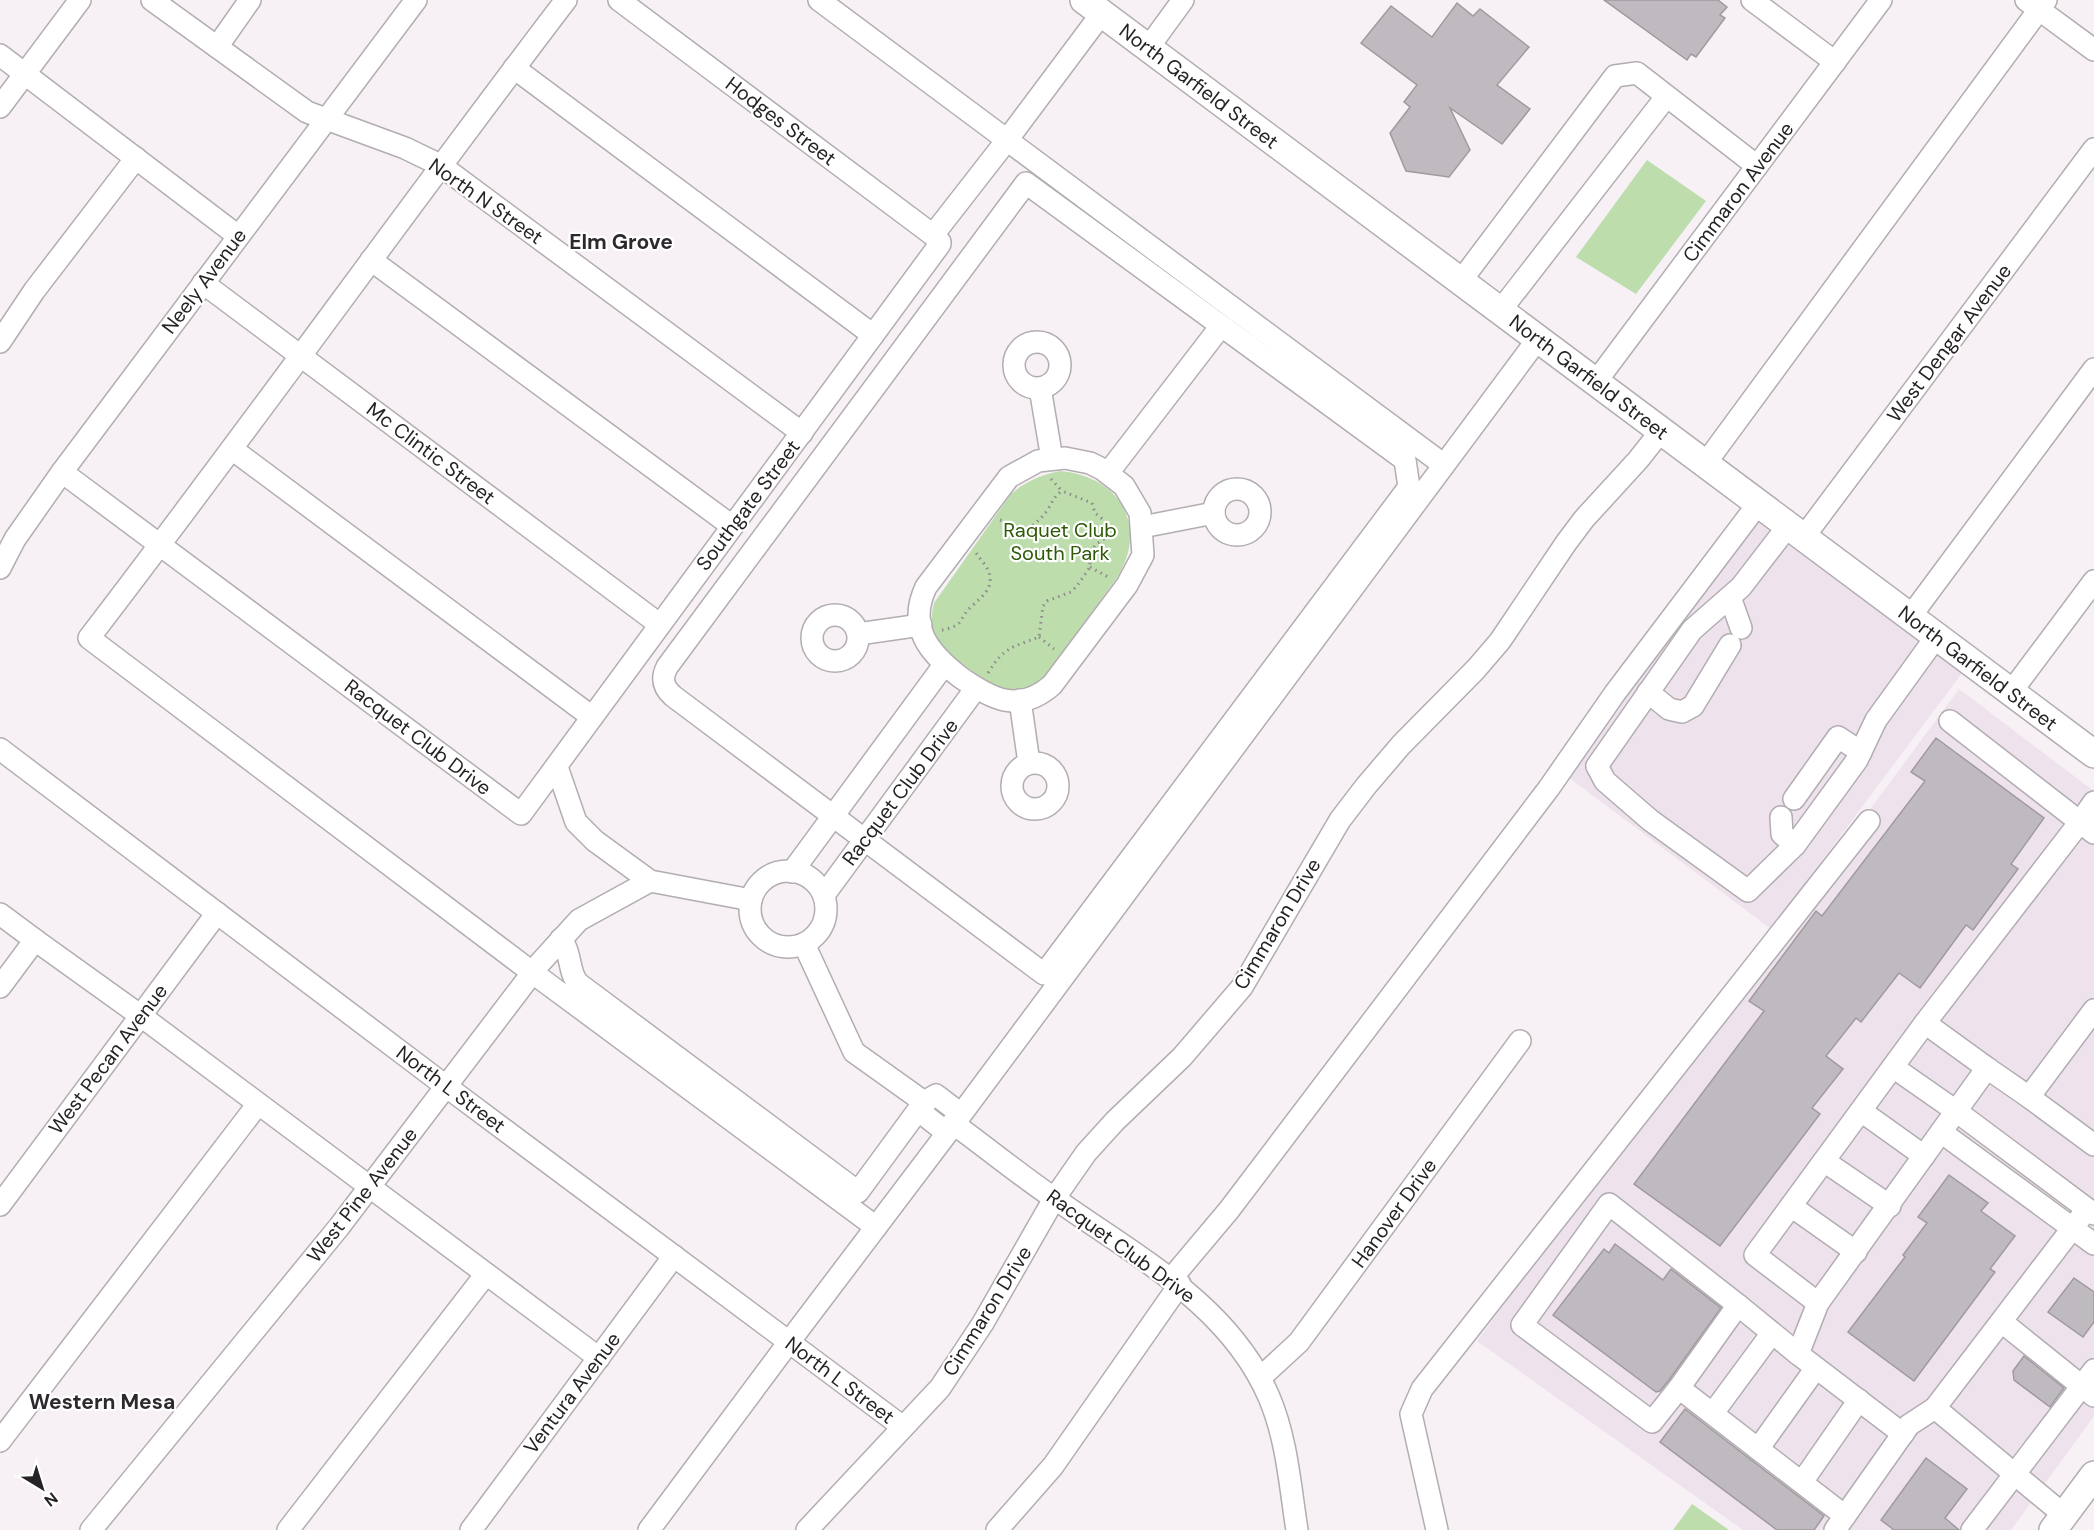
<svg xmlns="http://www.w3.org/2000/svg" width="2094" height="1530" font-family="'DM Sans',sans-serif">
<rect width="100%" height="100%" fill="#f7f1f6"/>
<g fill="#eee2ed">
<polygon points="1760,497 1974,657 1771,929 1556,768"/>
<polygon points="1959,689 2094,791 2094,1416 2011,1530 1743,1530 1477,1341"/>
</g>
<g fill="#bdddac">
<polygon points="1647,160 1706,201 1636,294 1576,257"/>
<path d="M1060,471C1120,476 1150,527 1116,579L1044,678C1033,685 1023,691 1009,690C993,689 945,653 937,639C930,628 931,615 934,603L1011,494C1026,481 1041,475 1060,471Z"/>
<polygon points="1692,1504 1729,1530 1673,1530"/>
</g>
<g fill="#bfbabf" stroke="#a09a9f" stroke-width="1.5">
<polygon points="1604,0 1718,0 1727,7 1720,15 1725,18 1696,57 1691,54 1687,60"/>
<polygon points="1457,3 1473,16 1480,9 1529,47 1497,85 1530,109 1502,144 1450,108 1470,150 1449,177 1406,171 1390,133 1410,107 1404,102 1417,85 1361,43 1391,6 1432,37"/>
<polygon points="1936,738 2044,818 2011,864 2018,869 1973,930 1966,925 1920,988 1899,973 1861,1022 1856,1018 1826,1056 1843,1069 1812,1108 1820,1114 1720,1246 1634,1184 1764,1011 1749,1001 1816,911 1822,916 1925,781 1911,772"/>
<polygon points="1949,1175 1988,1203 1981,1211 2015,1236 1990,1269 1995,1272 1914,1381 1848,1332 1905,1257 1903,1255 1927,1223 1918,1217"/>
<polygon points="1615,1244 1663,1280 1671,1269 1721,1308 1669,1380 1660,1391 1656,1392 1553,1315 1604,1249 1609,1253"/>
<polygon points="2074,1278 2094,1292 2094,1322 2083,1337 2048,1312"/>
<polygon points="2024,1356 2064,1388 2050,1407 2014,1380 2013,1371"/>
<polygon points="1685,1409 1824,1516 1814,1530 1777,1530 1660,1442"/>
<polygon points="1926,1458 1967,1489 1945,1518 1959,1530 1894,1530 1881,1520"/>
</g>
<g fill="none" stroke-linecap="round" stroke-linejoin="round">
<defs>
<g id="minor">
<polyline points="152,0 307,112 405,148 440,165 802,433"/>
<path d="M566,0C405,211 251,427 89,638L533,973L876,1227"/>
<polyline points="819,0 1007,140 1102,13"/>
<polyline points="1752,0 1835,62"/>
<polyline points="2026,0 2094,50"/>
<polyline points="217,47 250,0"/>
<polyline points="1148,48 1183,0"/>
<polyline points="0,55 238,236"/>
<polyline points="514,68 873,335"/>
<polyline points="0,107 80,0"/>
<path d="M1026,183L1405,460L1409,487L1044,974L673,696C663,687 661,679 667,667Z"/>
<polyline points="933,235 1007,140 1444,465"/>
<polyline points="371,260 732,526"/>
<polyline points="1460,282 1615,76 1637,73 1757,166"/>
<polyline points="203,283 659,624"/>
<polyline points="1500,311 1666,97"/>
<circle cx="1037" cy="365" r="23"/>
<polyline points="0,342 34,291 136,158"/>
<polyline points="1595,383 1881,0"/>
<polyline points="1040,388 1052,459"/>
<polyline points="232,449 592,717"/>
<path d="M1065,458L1090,463L1102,469L1124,486L1140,513L1143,555L1127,585L1052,685C1019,714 991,699 960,677C929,653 907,627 926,587L1009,477L1038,461Z"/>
<polyline points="1705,464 2046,0"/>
<polyline points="62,472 521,814 940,244 940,242 933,235 619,0"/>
<polyline points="1108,473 1221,326"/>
<circle cx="1237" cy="512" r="23"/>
<polyline points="1788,526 1741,587 1692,630 1597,766 1605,781 1650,820 1748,891 1795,845 1857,760 1876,720 1936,637"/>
<polyline points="1142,527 1214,513"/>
<polyline points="1803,538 2094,149"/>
<polyline points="0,568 15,539 62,472 416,0"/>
<polyline points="1730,597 1741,628"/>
<circle cx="835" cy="638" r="23"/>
<polyline points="1910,617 2094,369"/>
<polyline points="858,634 921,625"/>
<polyline points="1648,692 1669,709 1682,712 1693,706 1730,645"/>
<polyline points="2011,692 2094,581"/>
<polyline points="1020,700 1029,763"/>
<polyline points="0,749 447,1087 903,1427"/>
<circle cx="1035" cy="786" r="23"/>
<polyline points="557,767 576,822 595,841 650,881 751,900"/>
<polyline points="1794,799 1838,737 1861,752"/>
<polyline points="2094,802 2080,822 2094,833"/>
<polyline points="1781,817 1782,834 1795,845"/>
<circle cx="788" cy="909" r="38"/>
<polyline points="792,872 944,665"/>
<polyline points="824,895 976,688"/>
<polyline points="0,914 35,940"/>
<path d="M561,939C572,953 568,974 579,984L858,1192L924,1102L936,1095L957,1111L954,1124"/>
<polyline points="804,944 854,1052 924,1102"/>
<polyline points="0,987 35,940 141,1016 599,1358"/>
<polyline points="2094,1010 2029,1097 2094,1145"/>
<polyline points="1925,1023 2080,822 1950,721"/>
<polyline points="1893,1067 1956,1111 2094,1214"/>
<polyline points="924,1102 923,1114 942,1129 954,1124"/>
<polyline points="1861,1111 1924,1156"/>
<path d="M954,1124C991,1151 1026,1180 1064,1205C1141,1259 1230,1307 1269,1397C1287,1439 1290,1486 1297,1530"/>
<polyline points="1941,1132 2094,1244"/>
<polyline points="1824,1161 1890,1206"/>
<polyline points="0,1205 217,913"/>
<polyline points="1791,1206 1856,1252"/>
<polyline points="1171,1279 1229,1210 1549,788 1615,693 1758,504"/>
<polyline points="1818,1303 1755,1255 1925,1023 1987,1068"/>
<polyline points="2002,1322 2094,1396"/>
<polyline points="1798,1354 1738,1305 1679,1388 1845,1516"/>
<polyline points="1260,1378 1299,1342 1520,1041"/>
<polyline points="1679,1388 1652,1422 1522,1325 1609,1204 1738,1305"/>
<polyline points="1713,1413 1772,1333"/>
<polyline points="1903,1434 1798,1354 1818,1303 1987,1068 2029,1097"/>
<polyline points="0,1441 258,1104"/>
<polyline points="1758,1449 1816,1368"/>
<polyline points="1802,1482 1859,1400"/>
<polyline points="2064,1515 1935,1408 2087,1209"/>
<polyline points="91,1530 339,1227 539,964 579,920 650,881"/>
<polyline points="288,1530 486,1274"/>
<polyline points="471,1530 674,1256"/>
<polyline points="649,1530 789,1342 954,1124 1537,340"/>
<polyline points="807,1530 940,1388 983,1323 1054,1199 1086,1153 1115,1121 1182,1057 1242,987 1340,820 1366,786 1401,745 1476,669 1500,641 1566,543 1584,519 1638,460 1661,431"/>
<polyline points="997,1530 1053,1466 1180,1284"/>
<polyline points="1437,1530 1411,1414 1422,1389 1869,821"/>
<polyline points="1835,1530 1909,1425 1935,1408"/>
<polyline points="1972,1530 2094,1370"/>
</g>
<g id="major">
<polyline points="1084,0 2094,754"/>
<polyline points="2053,1530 2094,1475"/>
</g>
</defs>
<use href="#minor" stroke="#b2adb2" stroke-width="24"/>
<use href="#major" stroke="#b2adb2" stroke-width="30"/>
<g stroke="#8e8a8d" stroke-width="3" stroke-dasharray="1.5 4.5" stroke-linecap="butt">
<polyline points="1051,479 1062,491"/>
<path d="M1000,520L1027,530C1034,524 1041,519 1046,512C1052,504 1053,497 1062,491L1092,503L1095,513L1116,530"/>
<polyline points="1090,567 1110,578"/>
<path d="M942,630C948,629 955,627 959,623C962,619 964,615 967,611C976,601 992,592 990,577C989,568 981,560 976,553"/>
<polyline points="1039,637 1054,649"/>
<path d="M988,673C1005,646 1011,648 1039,637L1043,606L1047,601L1071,592L1077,586L1090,567V555L1095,545L1116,531"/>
</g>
<use href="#minor" stroke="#fff" stroke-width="21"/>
<use href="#major" stroke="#fff" stroke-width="27"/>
</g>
<g text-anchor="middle" stroke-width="4.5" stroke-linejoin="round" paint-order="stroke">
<g font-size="20" fill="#252325" stroke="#fff">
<text transform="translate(1199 86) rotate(37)" y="7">North Garfield Street</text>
<text transform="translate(781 121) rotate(37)" y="7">Hodges Street</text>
<text transform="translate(1738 192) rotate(-53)" y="7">Cimmaron Avenue</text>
<text transform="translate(486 201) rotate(35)" y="7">North N Street</text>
<text transform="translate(204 281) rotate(-53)" y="7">Neely Avenue</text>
<text transform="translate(1949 343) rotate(-53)" y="7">West Dengar Avenue</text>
<text transform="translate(1589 377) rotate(37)" y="7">North Garfield Street</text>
<text transform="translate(431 453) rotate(37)" y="7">Mc Clintic Street</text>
<text transform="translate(748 505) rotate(-53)" y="7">Southgate Street</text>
<text transform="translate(1978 668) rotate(37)" y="7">North Garfield Street</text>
<text transform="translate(418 737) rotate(37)" y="7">Racquet Club Drive</text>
<text transform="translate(900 792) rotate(-53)" y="7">Racquet Club Drive</text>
<text transform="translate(1277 924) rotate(-59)" y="7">Cimmaron Drive</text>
<text transform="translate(108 1059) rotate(-53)" y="7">West Pecan Avenue</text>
<text transform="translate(451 1089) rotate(37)" y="7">North L Street</text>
<text transform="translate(362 1195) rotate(-52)" y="7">West Pine Avenue</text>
<text transform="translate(1394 1213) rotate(-54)" y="7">Hanover Drive</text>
<text transform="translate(1121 1246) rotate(36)" y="7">Racquet Club Drive</text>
<text transform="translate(987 1311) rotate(-58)" y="7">Cimmaron Drive</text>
<text transform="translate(840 1380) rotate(37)" y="7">North L Street</text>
<text transform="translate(572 1393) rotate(-53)" y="7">Ventura Avenue</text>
</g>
<g font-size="20" fill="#2e5a06" stroke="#fff">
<text x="1060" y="537">Raquet Club<tspan x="1060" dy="23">South Park</tspan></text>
</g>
<g font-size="21" font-weight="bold" fill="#2d292d" stroke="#fff">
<text x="621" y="249">Elm Grove</text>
<text x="102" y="1409">Western Mesa</text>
</g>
</g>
<g transform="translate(42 1488) rotate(142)" stroke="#ffffff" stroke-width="4.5" paint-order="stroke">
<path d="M0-4.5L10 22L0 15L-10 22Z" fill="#252325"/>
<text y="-9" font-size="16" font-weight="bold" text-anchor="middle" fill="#252325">N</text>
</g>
</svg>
